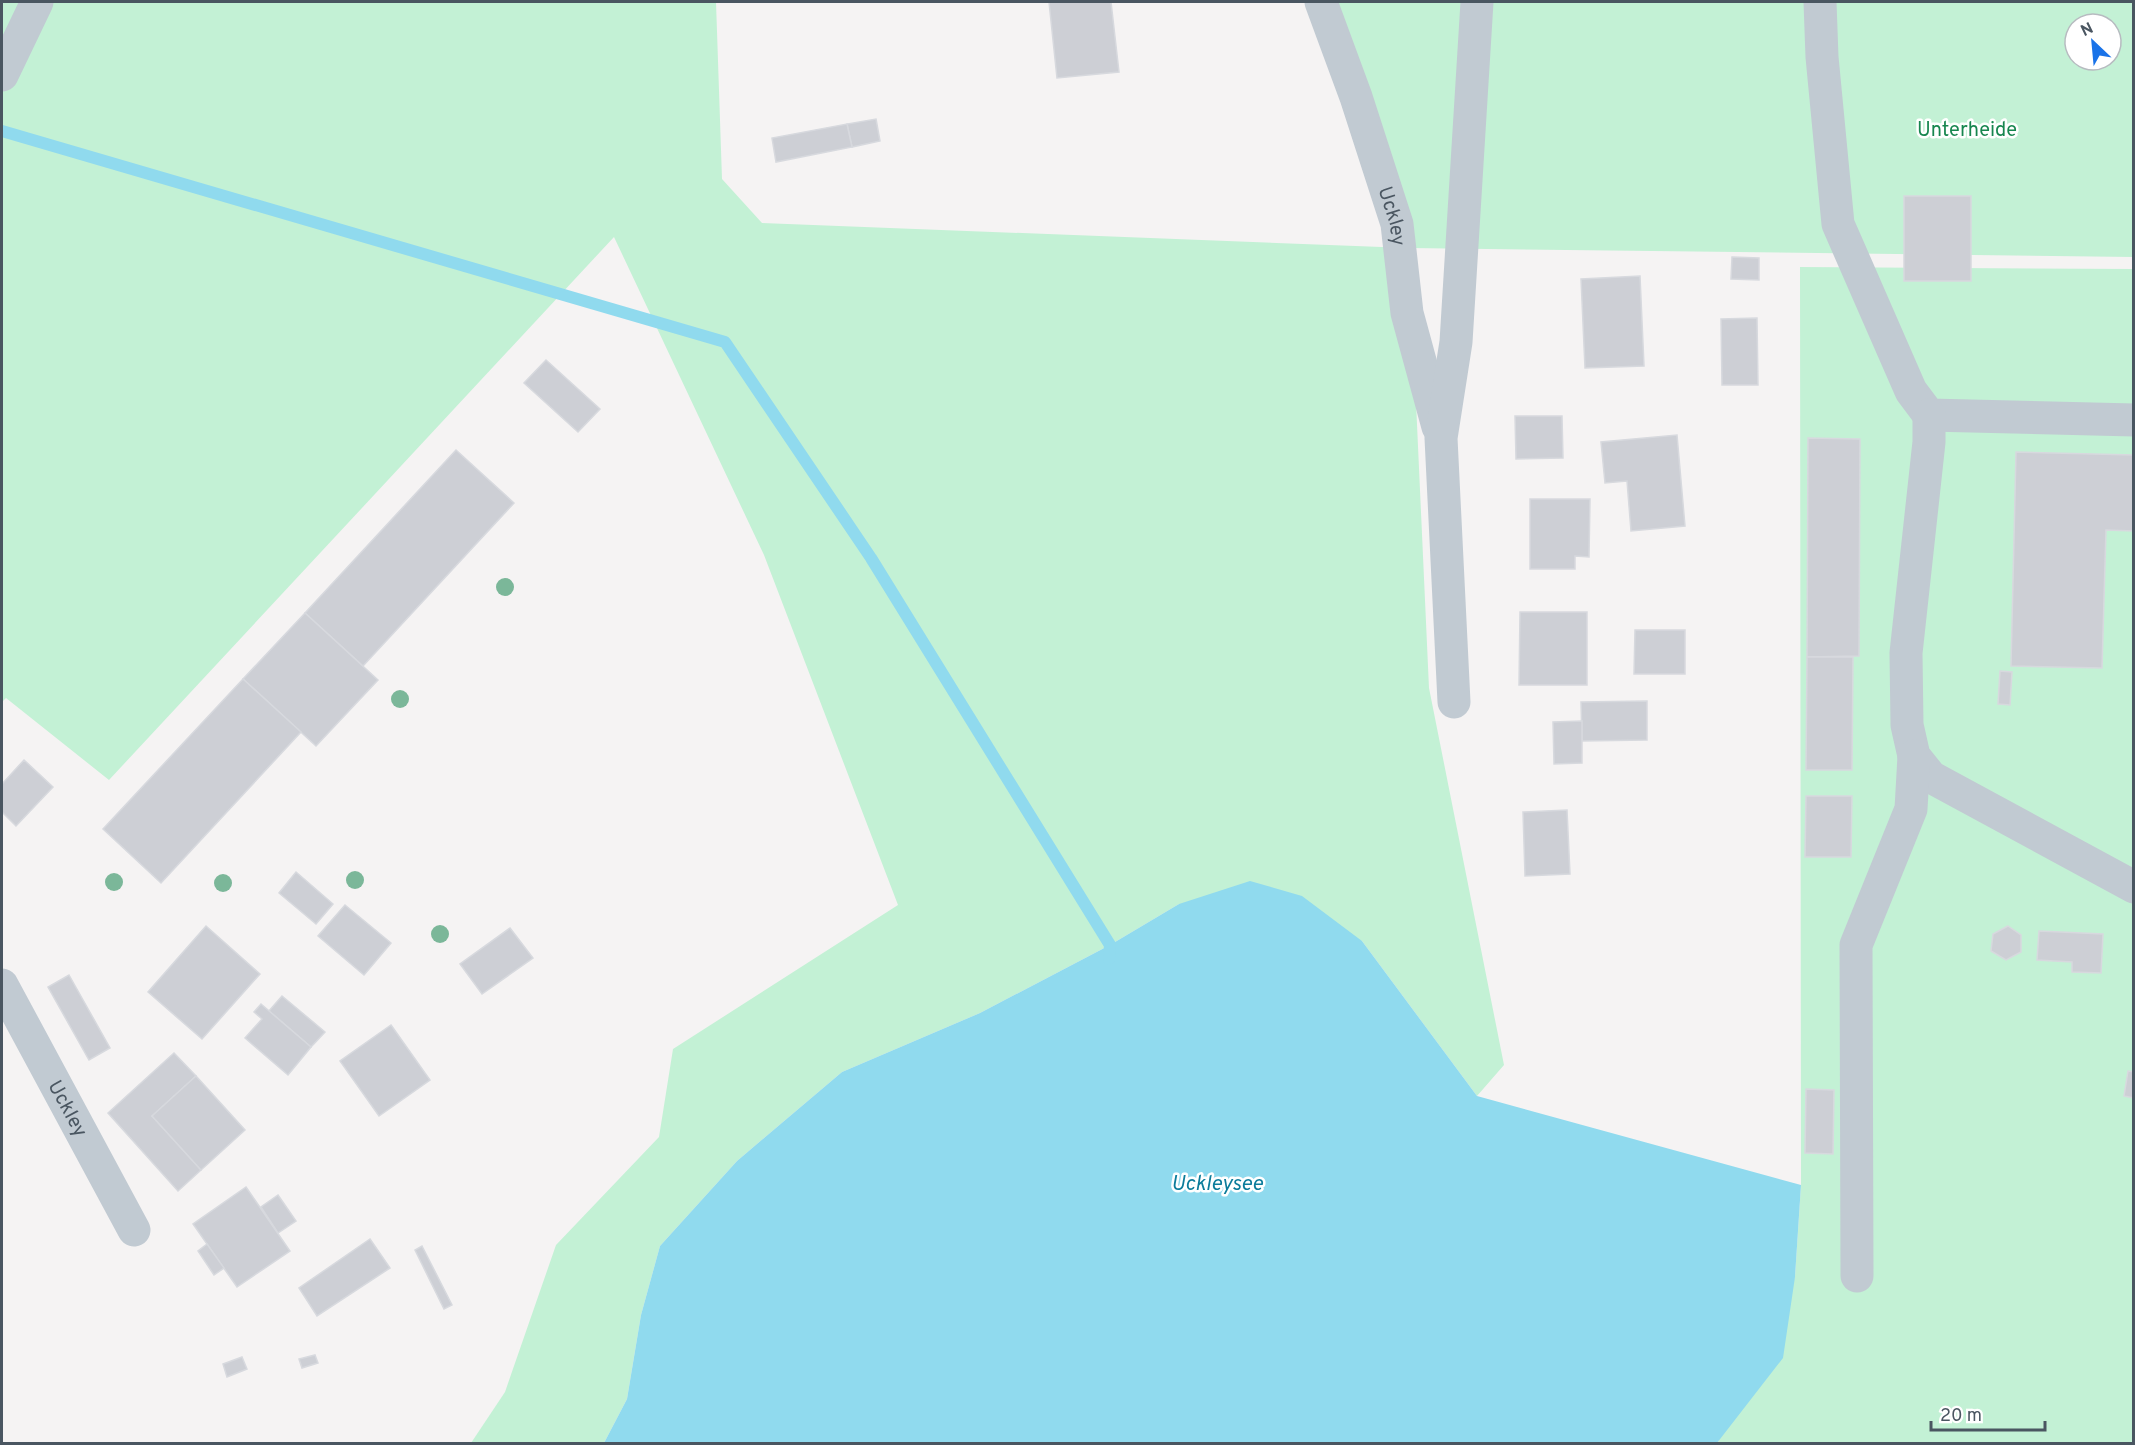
<svg xmlns="http://www.w3.org/2000/svg" width="2135" height="1445" font-family="Overpass,sans-serif">
<rect width="100%" height="100%" fill="#f5f3f3"/>
<g fill="#c3f1d5" fill-rule="evenodd">
<path d="M2,2H716L722,179L762,223L1408,248L1317,2H2133V257L1409,248L1429,688L1504,1065L1477,1096L1362,941L1179,904L1110,945L980,1013L842,1072L737,1161L660,1246L641,1315L627,1399L604,1443H471L505,1392L556,1245L659,1137L673,1049L898,905L764,555L614,237L109,780L6,698L2,702ZM2075,24H2111V60H2075Z"/>
<polygon points="1800,267 2133,269 2133,1443 1717,1444 1795,1277 1801,1185"/>
</g>
<polygon fill="#90daee" points="1250,881 1302,896 1362,941 1477,1096 1801,1185 1795,1277 1783,1358 1717,1443 604,1443 627,1399 641,1315 660,1246 737,1161 842,1072 980,1013 1110,945 1179,904"/>
<g fill="none" stroke-linecap="round" stroke-linejoin="round">
<polyline stroke="#90daee" stroke-width="12" points="2,131 725,342 871,558 1110,945 1109,959"/>
</g>
<g fill="#cdcfd5" stroke="#d7d9de" stroke-width="1.5">
<polygon points="1049,2 1111,2 1119,72 1057,78"/>
<polygon points="876,119 880,141 852,147 847,124"/>
<polygon points="847,124 852,147 776,162 772,138"/>
<rect x="1904" y="196" width="67" height="85"/>
<polygon points="1732,257 1759,258 1759,280 1731,279"/>
<polygon points="1640,276 1644,366 1585,368 1581,279"/>
<polygon points="1757,318 1758,385 1722,385 1721,319"/>
<polygon points="546,360 600,409 578,432 524,383"/>
<polygon points="1515,416 1562,416 1563,458 1516,459"/>
<polygon points="1677,435 1685,526 1631,531 1627,481 1605,483 1601,442"/>
<polygon points="1808,438 1860,439 1859,656 1807,657"/>
<polygon points="456,450 514,503 363,666 305,613"/>
<polygon points="2016,452 2134,455 2134,531 2106,530 2102,668 2011,666"/>
<polygon points="1530,499 1590,499 1589,557 1575,556 1575,569 1530,569"/>
<polygon points="1520,612 1587,612 1587,685 1519,685"/>
<polygon points="305,613 378,680 316,746 243,679"/>
<polygon points="1635,630 1685,630 1685,674 1634,674"/>
<polygon points="1807,657 1853,657 1852,770 1806,770"/>
<polygon points="2000,671 2012,672 2010,705 1998,704"/>
<polygon points="243,679 301,732 161,883 103,829"/>
<polygon points="1647,701 1647,740 1582,741 1581,702"/>
<polygon points="1582,721 1582,763 1554,764 1553,722"/>
<polygon points="24,760 53,787 16,826 2,812 2,784"/>
<polygon points="1806,796 1852,796 1851,857 1805,857"/>
<polygon points="1567,810 1570,874 1525,876 1523,812"/>
<polygon points="296,872 333,904 316,924 279,893"/>
<polygon points="345,905 391,943 364,975 318,936"/>
<polygon points="206,926 260,974 202,1039 148,992"/>
<polygon points="2008,926 2021,935 2021,952 2006,960 1991,951 1993,934"/>
<polygon points="510,928 533,958 482,994 460,964"/>
<polygon points="2039,931 2103,934 2101,973 2072,972 2072,962 2037,960"/>
<polygon points="69,975 110,1048 89,1060 48,987"/>
<polygon points="282,996 325,1032 311,1047 269,1011"/>
<polygon points="261,1004 311,1047 288,1075 245,1038 262,1019 254,1012"/>
<polygon points="391,1025 430,1080 379,1116 340,1061"/>
<polygon points="174,1053 196,1076 152,1116 201,1170 178,1191 108,1113"/>
<polygon points="2128,1071 2134,1072 2134,1098 2124,1096"/>
<polygon points="196,1076 245,1130 201,1170 152,1116"/>
<polygon points="1806,1089 1834,1090 1833,1154 1805,1153"/>
<polygon points="246,1187 290,1251 237,1287 193,1224"/>
<polygon points="278,1195 296,1221 278,1233 261,1207"/>
<polygon points="370,1239 390,1268 317,1316 299,1288"/>
<polygon points="207,1244 224,1268 214,1275 198,1251"/>
<polygon points="422,1246 452,1305 444,1309 415,1250"/>
<polygon points="315,1355 318,1363 302,1368 299,1359"/>
<polygon points="242,1357 247,1369 227,1377 223,1364"/>
</g>
<g fill="none" stroke-linecap="round" stroke-linejoin="round">
<g stroke="#c1cad2" stroke-width="33">
<path id="s1" d="M1321,2L1356,97L1397,224L1407,313L1438,427"/>
<polyline points="1820,2 1822,57 1838,224 1911,391 1929,415 2134,420"/>
<polyline points="2,75 37,2"/>
<polyline points="1929,415 1929,442 1906,653 1907,725 1914,756 1931,777 2134,887"/>
<polyline points="1454,702 1441,438 1456,342 1477,2"/>
<path id="s2" d="M2,985L134,1230"/>
<polyline points="1857,1276 1856,945 1911,809 1914,756"/>
</g>
</g>
<g fill="#7bb799">
<circle cx="505" cy="587" r="9"/>
<circle cx="400" cy="699" r="9"/>
<circle cx="355" cy="880" r="9"/>
<circle cx="114" cy="882" r="9"/>
<circle cx="223" cy="883" r="9"/>
<circle cx="440" cy="934" r="9"/>
</g>
<g text-anchor="middle" stroke-width="5" stroke-linejoin="round" paint-order="stroke">
<g font-size="20" fill="#17864f" stroke="#fff">
<text x="1967" y="136">Unterheide</text>
</g>
<g font-size="20" fill="#4a5661" stroke="#fff">
<text dy="7" stroke="none"><textPath href="#s1" startOffset="226">Uckley</textPath></text>
<text dy="7" stroke="none"><textPath href="#s2" startOffset="140">Uckley</textPath></text>
</g>
<g font-size="21" font-style="italic" fill="#0c7c9b" stroke="#fff">
<text x="1217" y="1190">Uckleysee</text>
</g>
</g>
<rect width="2135" height="1445" fill="none" stroke="#4a5661" stroke-width="6"/>
<g transform="translate(2093 42) rotate(334)"><circle r="28" fill="#ffffff" stroke="#b7bbc0" stroke-width="1.5"/>
<path d="M0-4.5L10 22L0 15L-10 22Z" fill="#1a73e8"/>
<text y="-9" font-size="16" font-weight="bold" text-anchor="middle" fill="#4a5661">N</text>
</g>
<path d="M1931 1421v9h114v-9" fill="none" stroke="#4a5661" stroke-width="3"/>
<text x="1940" y="1421" font-size="18" fill="#4a5661" stroke="#ffffff" stroke-width="4.5" paint-order="stroke">20 m</text>
</svg>
